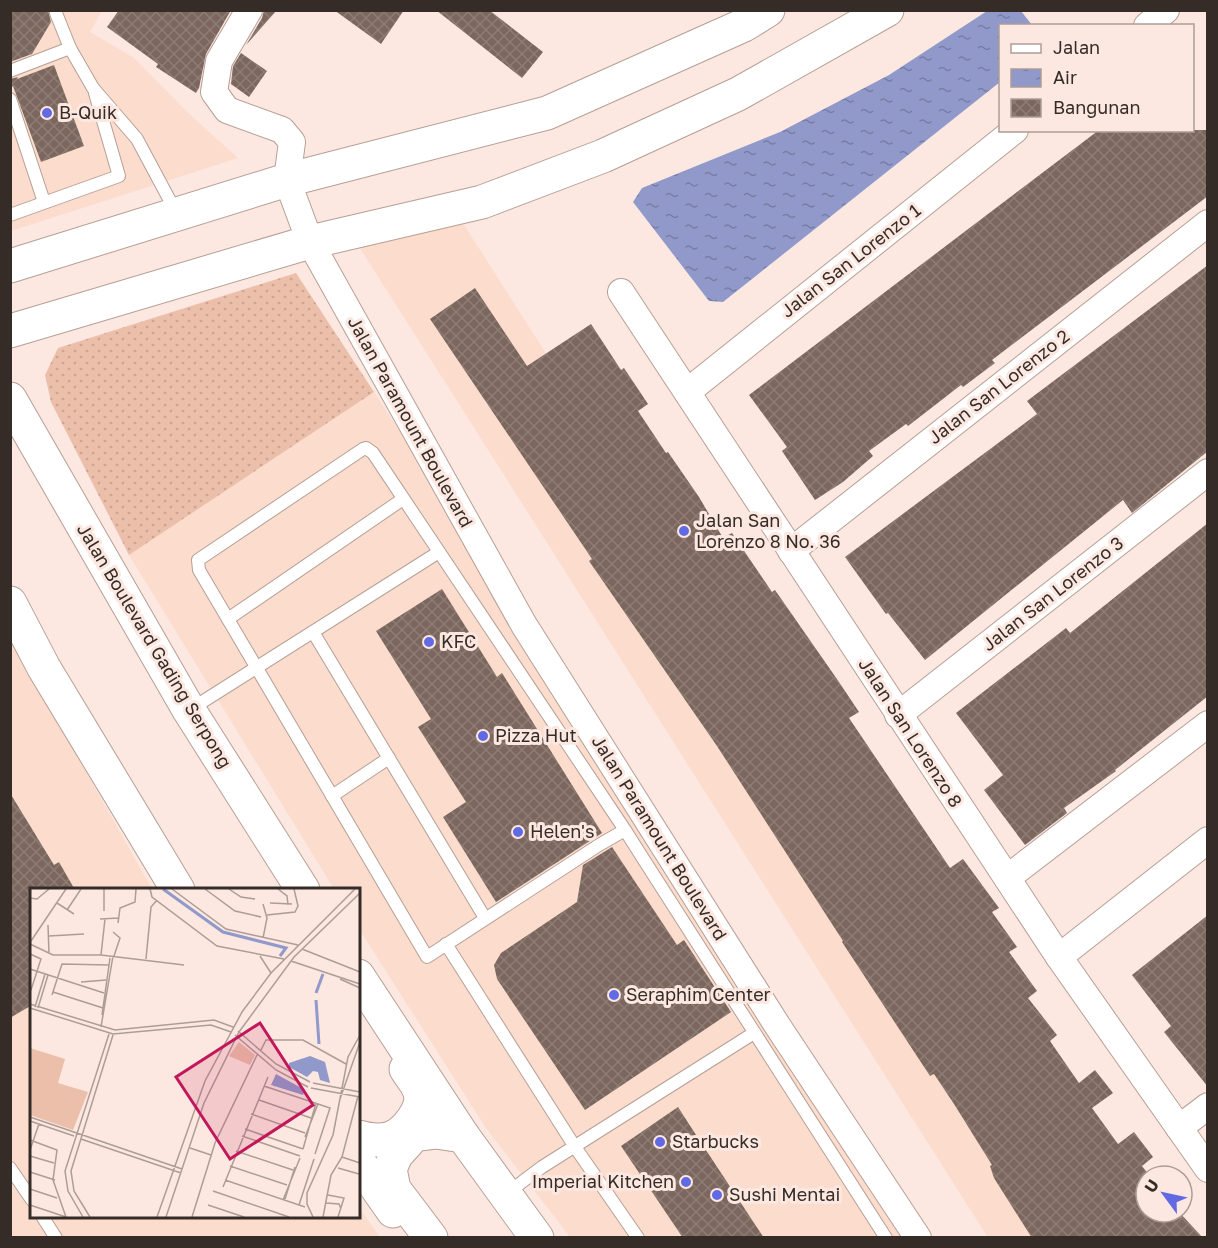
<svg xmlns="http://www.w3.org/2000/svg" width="1218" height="1248" font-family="'Golos Text',sans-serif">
<defs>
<pattern id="grass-dots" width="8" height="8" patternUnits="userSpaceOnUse" patternTransform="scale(1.5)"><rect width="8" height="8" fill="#ecbfaa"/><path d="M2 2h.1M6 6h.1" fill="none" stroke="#cba492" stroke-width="1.8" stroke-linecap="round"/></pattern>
<pattern id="water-ripples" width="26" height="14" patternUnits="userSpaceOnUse" patternTransform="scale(1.5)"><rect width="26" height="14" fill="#9099ca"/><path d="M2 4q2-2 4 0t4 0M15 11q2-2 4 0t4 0" fill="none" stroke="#767da4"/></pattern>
<pattern id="building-cross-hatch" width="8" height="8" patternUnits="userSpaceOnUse" patternTransform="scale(1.5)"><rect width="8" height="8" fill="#7b675d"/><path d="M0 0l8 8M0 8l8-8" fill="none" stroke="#8d7d75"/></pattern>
</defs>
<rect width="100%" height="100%" fill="#fce8e0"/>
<g fill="#fbdccd">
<polygon points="11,11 102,11 90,32 134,58 187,112 238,158 11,231"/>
<polygon points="459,217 1092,1210 1113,1237 989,1238 987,1236 358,245"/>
<polygon points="374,392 923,1237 570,1237 486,1128 359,929 358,890 334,889 129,555"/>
<polygon points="10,637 152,889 32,890 32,1216 358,1216 359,1208 380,1237 11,1237"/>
</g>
<polygon fill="url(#grass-dots)" points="296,273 374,392 129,555 51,402 45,375 58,348"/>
<polygon fill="url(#water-ripples)" points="987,11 1021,11 1032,25 1000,26 1000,82 723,302 709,301 633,202 642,188 780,132 889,75"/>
<g fill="url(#building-cross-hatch)">
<polygon points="10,10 48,10 51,22 32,54 10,62"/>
<polygon points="119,10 231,10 206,54 199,88 196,93 156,67 158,64 107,27"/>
<polygon points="264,10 277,10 246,45 262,18"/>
<polygon points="334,10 404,10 381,44"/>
<polygon points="436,10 489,10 543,52 522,78"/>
<polygon points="241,53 267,71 249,97 231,84 233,66"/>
<polygon points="54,65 84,146 41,162 13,86 10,89 10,79 18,77 17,79"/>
<polygon points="1099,130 1208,130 1208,196 992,360 995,363 963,387 961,385 908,426 906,424 869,451 873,456 843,482 815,500 782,451 787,447 749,395"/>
<polygon points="1208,265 1208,451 1132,513 1123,500 925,660 888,613 886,614 845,557 1037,414 1027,401"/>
<polygon points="475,288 527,366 591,324 621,370 624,368 648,404 638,411 666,453 668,452 699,497 723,538 732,533 772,592 775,590 839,682 859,712 849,718 950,868 963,859 999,908 992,912 1017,947 1009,952 1037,991 1028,998 1057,1035 1050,1041 1079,1083 1095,1070 1113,1093 1092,1108 1118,1144 1134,1132 1153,1157 1142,1166 1150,1176 1146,1176 1146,1212 1179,1212 1203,1238 1032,1238 994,1178 990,1166 992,1165 954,1104 934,1074 930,1076 842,942 843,941 717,746 589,561 592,559 430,319"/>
<polygon points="1208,523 1208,696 1115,770 1116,771 1064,808 1067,813 1025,845 984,790 1003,775 956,713 1066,628 1070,633"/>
<polygon points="442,589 497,677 502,673 602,833 496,902 443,817 466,802 418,727 431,719 376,631"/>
<polygon points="10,793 54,865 59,862 75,890 32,890 32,1005 10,1018"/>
<polygon points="612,847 677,945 684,940 731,1012 585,1110 497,979 494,965 501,953 577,902 583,865"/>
<polygon points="1208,915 1208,1087 1164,1032 1171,1026 1132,975"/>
<polygon points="678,1107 698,1138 764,1238 683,1238 621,1146"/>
</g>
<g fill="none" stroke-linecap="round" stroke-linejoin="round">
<defs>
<g id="service">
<polyline points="56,13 70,48 93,88 137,139 176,212"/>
<polyline points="10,71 70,48"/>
<polyline points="10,99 44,202"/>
<polyline points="10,215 119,176 95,93"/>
<polyline points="228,619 403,499"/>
<polyline points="313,632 485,918"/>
<polyline points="191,709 439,552"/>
<polyline points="332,796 389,758"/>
<polyline points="625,830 599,845 427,957 199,570 198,560 363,449 366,448 373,453 625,830 644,860 886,1238"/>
<polyline points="446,944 575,1147 638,1238"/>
<polyline points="10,1168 32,1200"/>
<polyline points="506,1194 542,1167 754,1033"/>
<polyline points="42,1216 56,1238"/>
</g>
<g id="minor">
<polyline points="249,10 219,61 214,92 227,110 282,130 292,142 287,180 310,242 524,625 777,1025 918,1238"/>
<polyline points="1147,26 1166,10"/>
<polyline points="621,292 1059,957 1208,1169"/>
<polyline points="687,392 1015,130"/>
<polyline points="791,551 1208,223"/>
<polyline points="898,715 1208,472"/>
<polyline points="1007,878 1208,724"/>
<polyline points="1059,957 1208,840"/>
<polyline points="1179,1128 1208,1106"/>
</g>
<g id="secondary">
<polyline points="10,399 189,710 303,890"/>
<polyline points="10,603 44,668 178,890"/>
<polyline points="358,976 463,1136 537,1238"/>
<path d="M358,1137C369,1140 380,1142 391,1138C405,1133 425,1109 420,1093C418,1084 411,1077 406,1069"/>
<polyline points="358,1161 393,1211"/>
<polyline points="431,1238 394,1189 390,1169 396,1155 414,1135 436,1132 463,1136"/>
</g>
<g id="primary">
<polyline points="10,266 287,180 547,113 744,25 768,10"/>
<polyline points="10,331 310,242 482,202 603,156 738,94 887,10"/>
</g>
</defs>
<use href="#service" stroke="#b69f95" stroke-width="14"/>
<use href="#minor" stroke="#b69f95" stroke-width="28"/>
<use href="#secondary" stroke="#b69f95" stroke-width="35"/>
<use href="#primary" stroke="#b69f95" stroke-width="35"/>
<use href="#service" stroke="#fff" stroke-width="12"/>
<use href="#minor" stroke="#fff" stroke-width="26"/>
<use href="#secondary" stroke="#fff" stroke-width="33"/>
<use href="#primary" stroke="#fff" stroke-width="33"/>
</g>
<g fill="#626ae3" stroke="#fce8e0" stroke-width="2">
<circle cx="47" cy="113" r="6"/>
<circle cx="684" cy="531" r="6"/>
<circle cx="429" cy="642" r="6"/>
<circle cx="483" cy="736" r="6"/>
<circle cx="518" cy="832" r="6"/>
<circle cx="614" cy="995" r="6"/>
<circle cx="660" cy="1142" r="6"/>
<circle cx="686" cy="1182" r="6"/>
<circle cx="717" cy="1195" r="6"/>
</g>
<g text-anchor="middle" stroke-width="6" stroke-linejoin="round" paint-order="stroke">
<g font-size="18" fill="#352c28" stroke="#fce8e0" text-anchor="start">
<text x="59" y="119">B-Quik</text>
<text x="696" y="527">Jalan San<tspan x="696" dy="21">Lorenzo 8 No. 36</tspan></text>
<text x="441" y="648">KFC</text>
<text x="495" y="742">Pizza Hut</text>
<text x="530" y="838">Helen's</text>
<text x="626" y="1001">Seraphim Center</text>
<text x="672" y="1148">Starbucks</text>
<text x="674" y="1188" text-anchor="end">Imperial Kitchen</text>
<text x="729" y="1201">Sushi Mentai</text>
</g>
<g font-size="18" fill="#352c28" stroke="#fce8e0">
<text transform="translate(851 261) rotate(-38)" y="6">Jalan San Lorenzo 1</text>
<text transform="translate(999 387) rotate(-38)" y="6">Jalan San Lorenzo 2</text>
<text transform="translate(410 422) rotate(61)" y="6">Jalan Paramount Boulevard</text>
<text transform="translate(1053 594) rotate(-38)" y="6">Jalan San Lorenzo 3</text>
<text transform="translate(154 646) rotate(59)" y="6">Jalan Boulevard Gading Serpong</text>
<text transform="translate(910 733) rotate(57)" y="6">Jalan San Lorenzo 8</text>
<text transform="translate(659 838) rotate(58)" y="6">Jalan Paramount Boulevard</text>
</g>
</g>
<g transform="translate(30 888)">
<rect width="330" height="330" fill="#fce8e0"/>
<path d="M209,154L225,167L220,177L199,168ZM0,160L35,171L28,195L58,204L43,242L0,227Z" fill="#ecbfaa"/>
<path d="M280,168L295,174L300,195L290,192L288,184L283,183L277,189L259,179V175ZM246,186L275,202L273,207L241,197Z" fill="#9099ca"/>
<path fill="none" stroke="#9099ca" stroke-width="3" d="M133,1L193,44L256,60L250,68M286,105L293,86M286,112L289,156"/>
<path fill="none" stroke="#ac9d96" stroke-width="1.5" d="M74,1V23M120,1L122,9L187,58L254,71M142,1L196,41L268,57M175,1L205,23L231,29M199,1L211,9L225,11M248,1L257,8L258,17M0,10L7,11L19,1M27,15L44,26M240,15L262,16M233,16L237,30L233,50M37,22L51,1M237,27L265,24L268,18L264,1M70,31L89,30M88,35L90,20L105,14L106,1M18,37L19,66M83,44L90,50L84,68M19,48L54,46M1,53L36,1M0,56L23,67H71L154,77M272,61L330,84M0,66L11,71L1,102M71,67L75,31M230,68L241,85M116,71L121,19L127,12M261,73L330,96M0,81L74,105M310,91L330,100M51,94L76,92M23,104L73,120M22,107L32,76L79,77M0,116L85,142L184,132L203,139M5,119L15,86M0,120L83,146L181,137L201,144M8,120L18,87M72,127L80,70M71,139L83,68M208,143L246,176L280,194M205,147L246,182L278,199M231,162L236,152H273L316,176M283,195L330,204M234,198L300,220L285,266M281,200L330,209M310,211L330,154M229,212L281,230M221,226L275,245M0,229L152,281M0,233L44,248M215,241L273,261M212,248L270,268M275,249L288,216M51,251L151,285M0,252L27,262L23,292L36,329M160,260L181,267M273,261L286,215M0,262L9,236M206,263L263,282M0,268L24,275M312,269L330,275M200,278L257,297M308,280L329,286M0,284L25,292M195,292L275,319M193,299L238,189M0,301L27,310M183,303L259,329M298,307L314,310L308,329M255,311L265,279M253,312L270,270M296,315L309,316L311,321M0,317L36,329M178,317L214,329M269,317L284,271M53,329L38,303L35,283L79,146M60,329L44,303L41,283L83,147M127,329L175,193L212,124L241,85L325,1M136,329L174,215L209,144L264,69L330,5M162,329L185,255L227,167M283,329L277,316V305L303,247L318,169L330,147M293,329L301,287L312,269L328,208"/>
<path fill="#c2185b" fill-opacity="0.15" stroke="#c2185b" stroke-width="3" d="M230,135L283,217L200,271L146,189Z"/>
<rect width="330" height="330" fill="none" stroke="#352c28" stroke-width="3"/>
</g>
<rect width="1218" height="1248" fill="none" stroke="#352c28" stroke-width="24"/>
<rect x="999" y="24" width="195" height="108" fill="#fce8e0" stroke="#ac9d96" stroke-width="1.5"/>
<rect x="1011" y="44" width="30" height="9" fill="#ffffff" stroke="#ac9d96" stroke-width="1.5"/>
<text x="1053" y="54" font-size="18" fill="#352c28">Jalan</text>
<rect x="1011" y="69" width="30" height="18" fill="url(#water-ripples)" stroke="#ac9d96" stroke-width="1.5"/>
<text x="1053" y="84" font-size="18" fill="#352c28">Air</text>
<rect x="1011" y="99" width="30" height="18" fill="url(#building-cross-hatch)" stroke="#ac9d96" stroke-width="1.5"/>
<text x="1053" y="114" font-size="18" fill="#352c28">Bangunan</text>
<g transform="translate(1164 1194) rotate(303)"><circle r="28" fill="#fce8e0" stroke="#ac9d96" stroke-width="1.5"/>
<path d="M0-4.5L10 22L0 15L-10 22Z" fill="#626ae3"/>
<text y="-9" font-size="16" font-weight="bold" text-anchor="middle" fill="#352c28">U</text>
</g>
</svg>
